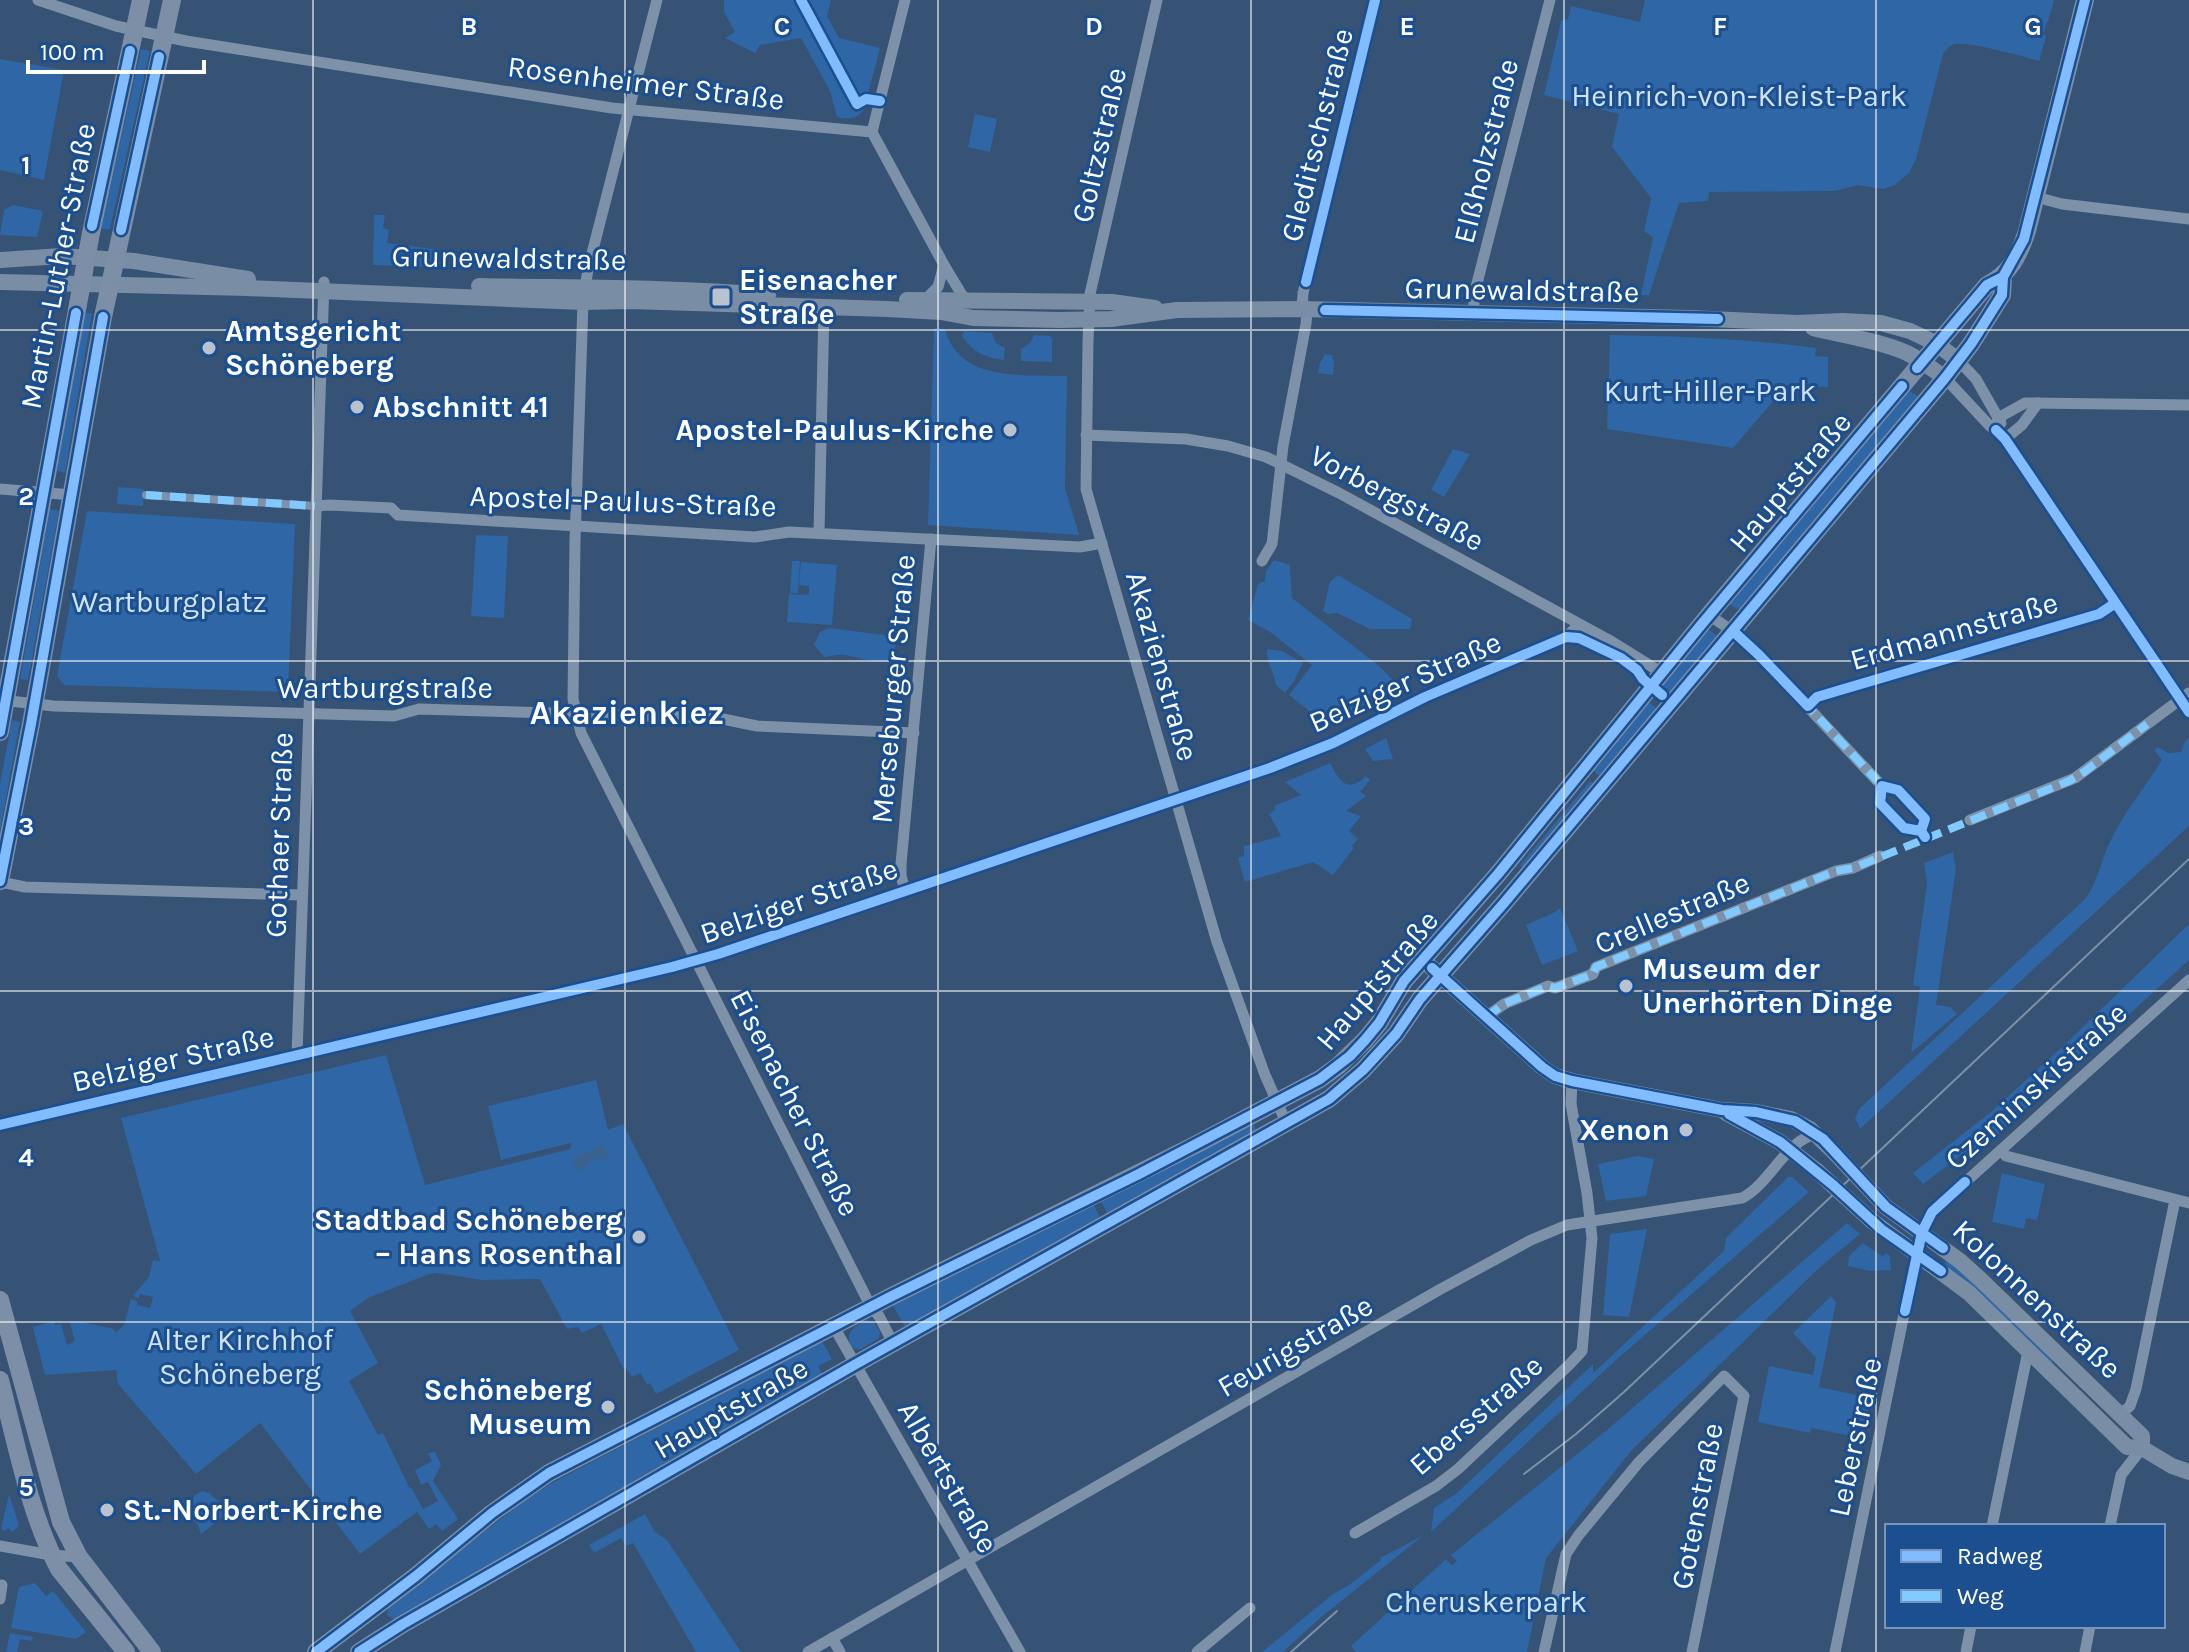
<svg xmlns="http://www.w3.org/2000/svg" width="2189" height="1652" font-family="Karla,sans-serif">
<rect width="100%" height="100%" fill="#365274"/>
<g fill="#2f66a5">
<path d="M724,0H831L827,16L839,38L880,48L864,109C857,120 848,119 837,117L830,91L801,38L760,45L755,53L725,38L735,32L724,12Z"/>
<path d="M1645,0H2054L2049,18L2043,34L2046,36L2039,61C2024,57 1963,39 1952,45C1948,47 1945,51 1943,54L1916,159L1909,173L1895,185L1883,189L1858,185L1835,191L1709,192L1708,201L1679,203L1649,295H1641L1653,237L1644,231L1651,198L1612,147L1619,114L1544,95L1561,21L1568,19L1571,6L1640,22Z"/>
<polygon points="141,49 150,51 110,229 101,229"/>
<polygon points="0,59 64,70 44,180 0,170"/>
<polygon points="975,114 997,119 990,152 968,147"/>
<polygon points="13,205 43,211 37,237 0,235 4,210"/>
<polygon points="374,215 385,215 383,228 389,230 387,243 433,249 430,267 373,265"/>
<polygon points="85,313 92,313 65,473 57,471"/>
<path d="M934,328L945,329C959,383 1024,374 1067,376L1065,488L1079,535L928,525Z"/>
<path d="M964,331L992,333L996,343L1005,348L1004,360C986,358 972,352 962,336Z"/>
<polygon points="1034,335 1050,336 1052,339 1052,362 1021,361 1021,349 1030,343"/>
<path d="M1610,335C1679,336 1747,339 1816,348L1815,356L1828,357V387L1787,385L1733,448L1607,429Z"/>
<polygon points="1325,354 1332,355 1334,364 1333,375 1318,373 1320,363"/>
<polygon points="1908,390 1919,397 1740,610 1728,604"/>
<polygon points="1453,449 1470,454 1444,497 1431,490"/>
<polygon points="118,487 144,489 143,506 117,504"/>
<polygon points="50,509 59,511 28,680 20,679"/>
<polygon points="87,511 295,524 288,692 64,685 57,676"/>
<polygon points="476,535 508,536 504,618 471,616"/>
<polygon points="1274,560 1290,565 1292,598 1379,666 1400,687 1325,724 1289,695 1312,665 1270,632 1248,620 1258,584 1265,581 1266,571"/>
<polygon points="792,561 800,561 798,593 790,593"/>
<polygon points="801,562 837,565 832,625 787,622 789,594 809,595 809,586 799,585"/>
<polygon points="1338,575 1412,619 1410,629 1370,629 1337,613 1328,614 1323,611 1330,582"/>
<path d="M829,628L884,635L894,640C904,676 860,657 845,655C838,654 831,657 824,657L814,645L820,632Z"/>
<polygon points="1709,629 1717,636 1668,696 1658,688"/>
<path d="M1267,649L1282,651L1303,663L1294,681L1285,693L1276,685C1274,672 1266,662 1267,649Z"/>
<polygon points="1647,700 1657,709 1600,777 1590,768"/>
<polygon points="12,720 20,722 0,832 0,784"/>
<polygon points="1386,738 1393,759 1373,761 1365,749"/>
<path d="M2189,738V826L1860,1129L1855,1118L1860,1108L2085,899C2097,883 2100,864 2108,846C2121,816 2144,789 2162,760L2154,750L2158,747L2168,753L2181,752L2185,741Z"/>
<path d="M1330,763C1339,779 1346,795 1366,776L1370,780L1360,792L1366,796L1346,811L1361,816L1349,831L1358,839L1352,846L1354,848L1333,875L1313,862L1245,882L1238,858L1244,856V846L1281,836L1269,814L1275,810L1274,806L1301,795L1285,782Z"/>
<polygon points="1590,781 1593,784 1523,868 1520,865"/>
<polygon points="1953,852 1956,869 1936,1005 1950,1007 1957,1014 1911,1053 1920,987 1913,985 1927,883 1924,863"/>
<polygon points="1560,908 1578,951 1542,965 1526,925 1555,912"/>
<polygon points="2189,924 2189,960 1973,1156 1964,1153 1923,1184 1913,1173 1991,1112 2060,1049"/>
<polygon points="386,1055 425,1185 570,1149 571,1143 501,1160 488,1106 596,1080 608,1130 623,1124 739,1350 656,1394 650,1383 647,1385 641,1373 632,1377 626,1368 624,1370 601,1324 582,1333 578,1327 567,1329 540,1279 482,1280 436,1273 429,1274 368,1298 350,1311 378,1363 349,1381 378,1435 383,1433 409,1487 412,1489 423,1509 438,1501 428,1482 421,1485 415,1470 432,1461 428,1453 435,1452 441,1465 433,1481 458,1519 442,1531 436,1524 429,1529 417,1512 360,1554 260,1423 196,1474 118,1384 116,1370 45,1375 33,1327 54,1321 55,1325 61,1324 67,1345 75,1341 70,1323 77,1321 114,1329 116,1333 124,1325 131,1299 137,1301 137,1305 150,1308 153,1297 140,1294 139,1298 133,1296 149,1277 153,1260 160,1261 121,1118"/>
<polygon points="1253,1123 1256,1130 1107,1213 1101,1202"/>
<polygon points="1638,1156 1654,1159 1646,1196 1606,1201 1598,1164"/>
<polygon points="2002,1173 2045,1184 2037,1220 2026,1218 2024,1229 1992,1222"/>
<polygon points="1788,1177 1792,1177 1809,1192 1615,1361 1431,1532 1434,1508 1457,1493 1593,1364 1593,1373 1724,1251 1726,1238"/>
<polygon points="1094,1205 1100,1217 905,1327 892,1304"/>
<polygon points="1847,1223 1860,1234 1818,1269 1631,1451 1546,1558 1527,1652 1356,1652 1351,1646 1446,1559 1452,1565 1457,1561 1451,1555 1607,1430"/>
<polygon points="1647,1229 1629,1317 1603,1315 1610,1234"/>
<polygon points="1863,1243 1883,1257 1886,1253 1890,1256 1891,1270 1870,1271 1848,1266 1849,1256"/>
<polygon points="1946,1259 1954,1265 2054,1360 2051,1363 1944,1266"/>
<polygon points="1831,1296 1836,1302 1819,1387 1870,1398 1862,1438 1811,1428 1810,1433 1758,1422 1769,1366 1813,1375 1816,1358 1793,1333"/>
<path d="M866,1320L874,1322L880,1332L879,1338L861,1349H854C842,1335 853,1327 866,1320Z"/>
<polygon points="822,1341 832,1359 818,1366 822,1374 395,1620 387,1615 388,1608 393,1603 525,1500 554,1482"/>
<polygon points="202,1491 209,1493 230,1511 201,1534 197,1523 186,1516 194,1496"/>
<polygon points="9,1494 19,1525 13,1532 8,1528 7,1530 2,1530 2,1525"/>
<polygon points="645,1514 655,1532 667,1540 741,1652 696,1652 633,1543 626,1546 621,1538 594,1553 589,1545"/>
<polygon points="1424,1535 1320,1618 1283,1652 1262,1652 1333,1594 1349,1585 1381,1560 1380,1558"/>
<polygon points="35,1583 46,1596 53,1591 86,1632 76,1639 11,1628 19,1587"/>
<polygon points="10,1633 33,1637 32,1641 20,1639 17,1652 6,1652"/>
</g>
<polygon fill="#3b618d" points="602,1144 610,1159 606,1161 604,1157 586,1162 587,1166 578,1171 572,1160"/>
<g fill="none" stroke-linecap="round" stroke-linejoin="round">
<polyline stroke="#7d92a8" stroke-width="8" points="146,495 315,506"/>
<g stroke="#7d92a8" stroke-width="11">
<polyline points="38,0 116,26 186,41 612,108 872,132"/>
<polyline points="657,0 588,269 583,302 575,541 573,699 581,733 871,1307 879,1316 893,1343"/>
<polyline points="1157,0 1090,294 1088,341 1086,489 1217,942 1265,1075 1286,1122"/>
<polyline points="872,132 944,265 962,295 968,300"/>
<polyline points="872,132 905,0"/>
<polyline points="2036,197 2062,204 2189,219"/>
<polyline points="925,300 938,287 944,265"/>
<polyline points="1302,309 1303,293 1375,0"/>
<polyline points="1473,314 1475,291 1550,0"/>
<polyline points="1959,361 1976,379 2001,423"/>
<polyline points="1945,378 1989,425 2005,439 2189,712"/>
<polyline points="1996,430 1998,418 2025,403 2189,405"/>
<polyline points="1086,435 1186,439 1228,446 1266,457 1339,493 1609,640 1662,673"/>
<polyline points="2005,439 2022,425 2038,403"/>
<polyline points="0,489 72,495"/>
<polyline points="315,506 330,505 391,508 398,515 755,537 789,532 1080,547 1102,543"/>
<polyline points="819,533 824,307"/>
<polyline points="1262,561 1272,544 1283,446 1306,324 1307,310"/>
<polyline points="1709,615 1744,639 1759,655 1882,786"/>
<polyline points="1,700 54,706 394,716 419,709 718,718 757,726 914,733"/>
<polyline points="1808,706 1817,697 1837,691 2099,614 2114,604"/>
<polyline points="1970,820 2075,778 2189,693"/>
<polyline points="0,882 25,887 301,895"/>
<polyline points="905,890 901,876 901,864 931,539"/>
<polyline points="1486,1017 1504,1004 1548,986 1555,988 1593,974 1596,967 1836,871 1853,868 1880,856"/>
<polyline points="297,1055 324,282"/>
<polyline points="0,1125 672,967 718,954 1270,768 1333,743 1425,697 1485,670 1562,640 1579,625"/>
<polyline points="2001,1150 2006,1156 2189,1203"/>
<polyline points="834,1327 1020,1652"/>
<polyline points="2120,1415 2130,1406 2136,1389 2175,1200"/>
<polyline points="1992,1526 2028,1351"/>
<polyline points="2110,1526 2121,1475 2142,1448"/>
<polyline points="1355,1533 1436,1486 1458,1469 1569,1365 1582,1351 1592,1238 1587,1193 1571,1104 1572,1081"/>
<polyline points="0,1546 51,1555 79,1557"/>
<polyline points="0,1599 2,1585"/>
<polyline points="832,1638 840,1652"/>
<path d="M808,1652L1439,1290L1531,1240L1567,1225L1742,1198C1770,1184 1786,1139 1817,1134"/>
<polyline points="1197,1652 1250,1608"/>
<polyline points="1544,1652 1566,1554 1578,1536 1639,1462 1724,1376 1744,1396 1692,1652"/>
<polyline points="1835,1652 1916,1255 1922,1232 1929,1215 2189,980"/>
<polyline points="1966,1652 1971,1626"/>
<polyline points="2085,1652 2090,1626"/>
</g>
<g stroke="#798da4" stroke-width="16">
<polyline points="0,260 62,256 134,261 248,279"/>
<polyline points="0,282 247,288 583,302 630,301 887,309 941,312 973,318 1060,320 1111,319 1177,310 1302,309 1690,318 1797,323 1843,321 1881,323 1910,331 1937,344 1959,361"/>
<path d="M479,286C576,288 672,287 768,295"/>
<polyline points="907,300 1112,302 1155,308"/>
<path d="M1813,328C1844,336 1877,340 1907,353C1921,360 1932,369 1945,378"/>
<polyline points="1423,960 1542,1067 1555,1076 1572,1081 1722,1110 1756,1112 1791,1119 1810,1129 1835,1153"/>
<polyline points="1726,1113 1780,1142 1817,1171"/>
<polyline points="1886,1207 1960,1261 1980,1279 2142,1436 2142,1448"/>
<polyline points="1872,1221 1969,1293 2127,1447 2142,1448 2172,1466 2189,1472"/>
</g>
<g stroke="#7d8ea7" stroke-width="18">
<polyline points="0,732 91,233 141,0"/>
<polyline points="0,881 31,724 103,317 172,0"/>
<polyline points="0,1300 61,1522 79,1557 152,1652"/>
<path d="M0,1380C16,1442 29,1513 59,1569L126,1652"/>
<path d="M316,1652L416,1576L492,1513L549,1473L892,1296L1195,1145L1320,1079L1338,1066L1365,1040L1379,1023L1404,981L1498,874L1709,615L1987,285C2010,274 2019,255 2027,231L2085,0"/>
<polyline points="359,1652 403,1624 856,1364 1329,1099 1363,1070 1396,1034 1420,999 1504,903 1945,378 1971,344 2002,295 2003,277"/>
</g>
<g stroke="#7e92a7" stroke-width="2">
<polyline points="1524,1474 1576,1434 1624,1392 2189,859"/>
<polyline points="1291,1652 1337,1611"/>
</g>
<g stroke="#798da4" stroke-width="16">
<polyline points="1835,1153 1886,1207"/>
<polyline points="1817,1171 1872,1221"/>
</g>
<g stroke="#80caff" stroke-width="8" stroke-dasharray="16 8" stroke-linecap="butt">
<polyline points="146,495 315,506"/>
<polyline points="1803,701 1882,786 1886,787"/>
<polyline points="1486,1017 1504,1004 1548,986 1555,988 1593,974 1596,967 1836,871 1853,868 2069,781 2084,772 2147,724"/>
</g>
<defs>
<g id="cycleway">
<polyline points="801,0 857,104 866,99 880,101"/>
<polyline points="92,226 130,51"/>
<polyline points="121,230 159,57"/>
<polyline points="1306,282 1375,0"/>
<polyline points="1325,310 1718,319"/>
<polyline points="1917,368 1987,285 2003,277 2024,239 2085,0"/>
<polyline points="1996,430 2005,439 2189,712"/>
<polyline points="1733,631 1759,655 1808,706 1817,697 1837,691 2099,614 2114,604"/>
<polyline points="0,732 76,313"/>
<polyline points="1921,831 1925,819 1898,790 1882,786 1880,803 1904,828 1921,831 1925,837"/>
<polyline points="0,881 31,724 103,317"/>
<polyline points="1432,968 1542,1067 1555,1076 1572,1081 1722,1110 1756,1112 1795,1121 1823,1139 1886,1207 1943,1248"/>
<polyline points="1729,1114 1780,1142 1833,1185 1881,1229 1941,1271"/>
<polyline points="0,1125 672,967 718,954 1270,768 1333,743 1425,697 1566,637 1579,638 1621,658 1637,670 1643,679 1662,695"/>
<polyline points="1905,1311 1922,1232 1932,1212 1965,1182"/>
<polyline points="316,1652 416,1576 492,1513 549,1473 892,1296 1139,1174 1320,1079 1350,1056 1365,1040 1379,1023 1404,981 1498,874 1701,625 1902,386"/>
<polyline points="359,1652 403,1624 856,1364 1329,1099 1363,1070 1396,1034 1420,999 1504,903 1945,378 1971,344 2002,295 2003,277"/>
</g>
</defs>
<use href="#cycleway" stroke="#1b4f8f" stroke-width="15"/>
<use href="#cycleway" stroke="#80bcff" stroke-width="10"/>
</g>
<path fill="none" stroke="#fff" stroke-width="2" stroke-opacity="0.55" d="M313,0V1652M625,0V1652M938,0V1652M1251,0V1652M1564,0V1652M1876,0V1652M0,330H2189M0,661H2189M0,991H2189M0,1322H2189"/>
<g fill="#b9c2ce" stroke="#1b4f8f" stroke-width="3">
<rect x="711" y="287" width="20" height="20" rx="4"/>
<circle cx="209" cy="348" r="8"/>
<circle cx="357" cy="407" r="8"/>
<circle cx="1010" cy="430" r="8"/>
<circle cx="1626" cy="986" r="8"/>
<circle cx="1686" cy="1130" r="8"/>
<circle cx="639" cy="1237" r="8"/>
<circle cx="608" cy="1407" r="8"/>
<circle cx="107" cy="1510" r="8"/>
</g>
<g text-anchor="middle" stroke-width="6" stroke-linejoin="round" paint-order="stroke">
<g font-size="30" fill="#fff" stroke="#1b4f8f">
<text transform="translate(646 83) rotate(7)" y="10">Rosenheimer Straße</text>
<text transform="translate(1317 135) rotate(-76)" y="10">Gleditschstraße</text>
<text transform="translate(1099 145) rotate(-77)" y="10">Goltzstraße</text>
<text transform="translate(1486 151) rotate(-76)" y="10">Elßholzstraße</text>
<text transform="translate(509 258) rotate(1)" y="10">Grunewaldstraße</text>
<text transform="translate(58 266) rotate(-79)" y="10">Martin-Luther-Straße</text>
<text transform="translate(1522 290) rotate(1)" y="10">Grunewaldstraße</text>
<text transform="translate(1790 482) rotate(-50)" y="10">Hauptstraße</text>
<text transform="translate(1397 498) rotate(28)" y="10">Vorbergstraße</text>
<text transform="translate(623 501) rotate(2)" y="10">Apostel-Paulus-Straße</text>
<text transform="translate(1954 631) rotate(-16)" y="10">Erdmannstraße</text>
<text transform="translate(1162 666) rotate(74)" y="10">Akazienstraße</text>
<text transform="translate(1405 682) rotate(-24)" y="10">Belziger Straße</text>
<text x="385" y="698">Wartburgstraße</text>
<text transform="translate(893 689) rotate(-85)" y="10">Merseburger Straße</text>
<text transform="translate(279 835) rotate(-88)" y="10">Gothaer Straße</text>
<text transform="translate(799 901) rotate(-19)" y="10">Belziger Straße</text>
<text transform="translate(1672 913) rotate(-23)" y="10">Crellestraße</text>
<text transform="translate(1377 980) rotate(-50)" y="10">Hauptstraße</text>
<text transform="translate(173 1059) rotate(-13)" y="10">Belziger Straße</text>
<text transform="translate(2036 1086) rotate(-42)" y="10">Czeminskistraße</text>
<text transform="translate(795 1103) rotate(63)" y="10">Eisenacher Straße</text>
<text transform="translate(2037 1299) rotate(43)" y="10">Kolonnenstraße</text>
<text transform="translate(1295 1346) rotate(-30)" y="10">Feurigstraße</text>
<text transform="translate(731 1408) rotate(-30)" y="10">Hauptstraße</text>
<text transform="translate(1476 1415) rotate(-41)" y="10">Ebersstraße</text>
<text transform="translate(1855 1437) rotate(-78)" y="10">Leberstraße</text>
<text transform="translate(948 1477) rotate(60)" y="10">Albertstraße</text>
<text transform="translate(1697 1506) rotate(-79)" y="10">Gotenstraße</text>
</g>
<g font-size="30" fill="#cfe3fa" stroke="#1b4f8f">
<text x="1739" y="106">Heinrich-von-Kleist-Park</text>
<text x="1710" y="401">Kurt-Hiller-Park</text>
<text x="169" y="612">Wartburgplatz</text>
<text x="240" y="1350">Alter Kirchhof<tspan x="240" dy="34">Schöneberg</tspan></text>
<text x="1486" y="1612">Cheruskerpark</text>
</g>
<g font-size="30" font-weight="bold" fill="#fff" stroke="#1b4f8f" text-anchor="start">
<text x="739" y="290">Eisenacher<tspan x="739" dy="34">Straße</tspan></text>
<text x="225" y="341">Amtsgericht<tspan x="225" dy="34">Schöneberg</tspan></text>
<text x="373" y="417">Abschnitt 41</text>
<text x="994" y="440" text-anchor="end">Apostel-Paulus-Kirche</text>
<text x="1642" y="979">Museum der<tspan x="1642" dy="34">Unerhörten Dinge</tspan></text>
<text x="1670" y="1140" text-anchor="end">Xenon</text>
<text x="623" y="1230" text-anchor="end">Stadtbad Schöneberg<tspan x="623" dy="34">– Hans Rosenthal</tspan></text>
<text x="592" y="1400" text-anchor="end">Schöneberg<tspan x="592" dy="34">Museum</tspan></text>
<text x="123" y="1520">St.-Norbert-Kirche</text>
</g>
<g font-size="34" font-weight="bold" fill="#fff" stroke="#1b4f8f">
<text x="627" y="724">Akazienkiez</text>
</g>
</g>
<g font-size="26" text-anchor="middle" font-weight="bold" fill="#fff" stroke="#1b4f8f" stroke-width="6" stroke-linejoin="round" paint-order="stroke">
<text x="469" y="35">B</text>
<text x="782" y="35">C</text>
<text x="1094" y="35">D</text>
<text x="1407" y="35">E</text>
<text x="1720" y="35">F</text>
<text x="2033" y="35">G</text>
<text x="26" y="174">1</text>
<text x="26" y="505">2</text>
<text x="26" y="835">3</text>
<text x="26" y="1166">4</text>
<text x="26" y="1496">5</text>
</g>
<rect x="1885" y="1524" width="280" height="104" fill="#1b4f8f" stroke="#7695bc" stroke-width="2"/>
<rect x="1901" y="1550" width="40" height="12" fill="#80bcff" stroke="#7695bc" stroke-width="2"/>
<text x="1957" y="1564" font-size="24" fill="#ffffff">Radweg</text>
<rect x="1901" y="1590" width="40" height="12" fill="#80caff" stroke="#7695bc" stroke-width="2"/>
<text x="1957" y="1604" font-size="24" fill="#ffffff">Weg</text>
<path d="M28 60v12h176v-12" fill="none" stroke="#ffffff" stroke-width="4"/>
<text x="40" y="60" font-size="24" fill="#ffffff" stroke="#1b4f8f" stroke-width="6" paint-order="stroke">100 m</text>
</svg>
